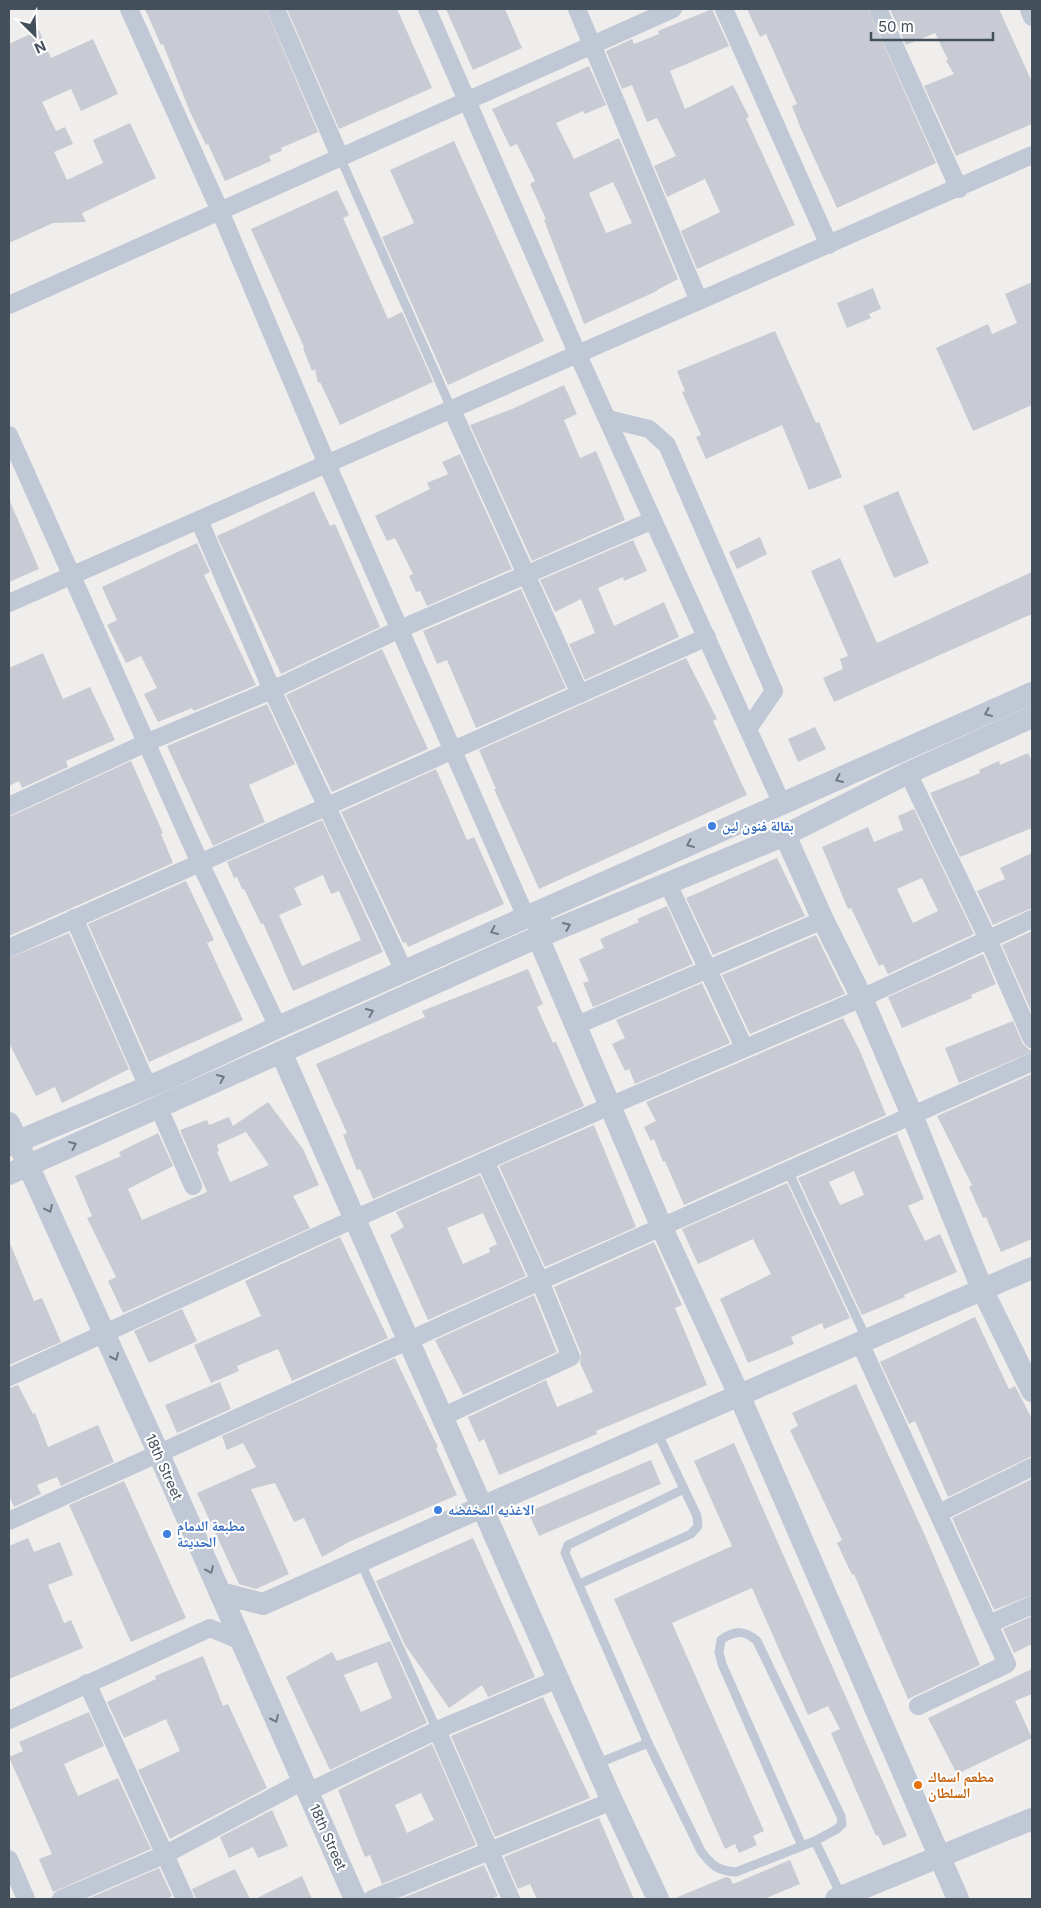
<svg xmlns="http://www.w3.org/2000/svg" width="1041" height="1908" font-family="Inter,'Noto Naskh Arabic',sans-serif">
<rect width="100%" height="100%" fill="#f0eded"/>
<g fill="#c8cbd3" fill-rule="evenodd">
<polygon points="145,9 266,9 318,132 281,148 282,151 269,156 271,161 225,181 208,144 206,145 190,112 163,44 161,45"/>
<polygon points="287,9 397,9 432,88 339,129"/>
<polygon points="446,9 505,9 522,48 473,70"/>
<polygon points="712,9 729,46 670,71 685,109 733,85 749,117 746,118 795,225 697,269 681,231 720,212 705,179 667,197 654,166 676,156 657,118 647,122 632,85 622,89 606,51 632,39 634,44 659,34 658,31"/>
<polygon points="747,9 868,9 936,163 837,208 801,129 792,106 797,104 766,34 760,37"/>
<polygon points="890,9 999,9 1032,82 1032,124 956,156 924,86 954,74 946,61 948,60 935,33 906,45"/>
<polygon points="39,30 51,58 93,39 118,94 81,111 71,89 42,102 56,131 65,127 73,144 54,152 67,180 103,163 93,140 130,123 156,178 82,213 86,222 53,223 9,243 9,44"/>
<path d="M589,66L606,105L585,114L583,111L556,123L574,159L619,138L678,279L657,290V291L584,324L544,220L546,219L530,184L535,181L517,144L510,147L492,109ZM613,182L632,223L606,233L589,193Z"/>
<polygon points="454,141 544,341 448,385 382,237 414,223 390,170"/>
<polygon points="337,190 349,215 343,218 388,319 402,312 433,382 340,425 320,382 318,383 315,369 312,371 303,348 304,347 251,229"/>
<polygon points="1032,282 1032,405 973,431 936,348 988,324 992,334 1017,323 1005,294"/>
<polygon points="873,288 881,309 869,314 871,318 847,328 837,303"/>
<polygon points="775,331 816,423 819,422 842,477 809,490 782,425 706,459 696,437 701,435 682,392 685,391 677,371"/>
<polygon points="564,385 577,414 564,420 580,458 596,451 625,520 532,561 470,425 512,409"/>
<polygon points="460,454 512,569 427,606 420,591 416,592 409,576 413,574 395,538 387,541 375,516 430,489 427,483 448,474 442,462"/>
<polygon points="314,491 330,526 335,524 380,627 281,674 217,536"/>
<polygon points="898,491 929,563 894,578 863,506"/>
<polygon points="9,499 39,569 9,582"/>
<polygon points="760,537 767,554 737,569 729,552"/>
<polygon points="633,540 647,571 624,581 623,577 598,588 614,626 664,602 679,637 585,680 569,644 595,633 581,599 555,612 540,580"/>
<polygon points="197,543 210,572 204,575 256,685 194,711 192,708 158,722 144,694 157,688 141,656 126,663 107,625 117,620 102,587"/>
<polygon points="840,558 877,643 1032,572 1032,614 834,702 823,678 843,669 840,659 848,656 811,571"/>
<polygon points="521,589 566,688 476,728 447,660 437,664 423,631"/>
<polygon points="382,649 428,749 332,792 286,695"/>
<polygon points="43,653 63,699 90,687 115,740 66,761 68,767 22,788 19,781 9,786 9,668"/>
<polygon points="686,658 717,719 713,721 747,795 539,889 494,789 496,789 479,750"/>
<polygon points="267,704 295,764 249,785 265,822 213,846 167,746"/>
<polygon points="815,727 826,749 798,762 788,739"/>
<polygon points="1028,753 1032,762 1032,828 960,857 930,793 980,773 979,770 999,761 1000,765"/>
<polygon points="131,761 163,833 161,834 173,863 9,936 9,817"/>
<polygon points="436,769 467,840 474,837 504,904 408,947 406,942 403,943 341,812"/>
<path d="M914,809L974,934L888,974L883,964L879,966L851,908L848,909L822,847L868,827L874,842L903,830L898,816ZM922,878L938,911L913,923L897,889Z"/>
<path d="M322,820L383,952L293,991L263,923L261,924L244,889H242L237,877L234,878L227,862ZM323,875L331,894L339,891L361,940L302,966L279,915L302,905L294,888Z"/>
<polygon points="1032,853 1032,908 993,925 977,891 1005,879 1000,868"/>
<polygon points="777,858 805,916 713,955 686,898"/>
<polygon points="186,881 214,940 207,943 243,1020 149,1062 88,924"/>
<polygon points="667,906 693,964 593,1007 583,983 589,981 579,959 604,948 600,939 639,922 637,919"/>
<polygon points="1032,931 1032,1013 1002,945"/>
<polygon points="69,933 129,1069 62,1103 55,1087 36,1096 9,1043 9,958"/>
<polygon points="816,935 845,994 750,1034 722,975"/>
<polygon points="983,954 996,984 971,995 972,998 902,1028 888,997"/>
<polygon points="528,969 543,1004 537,1007 553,1043 556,1042 584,1106 373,1199 360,1169 357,1170 343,1135 347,1133 316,1064 425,1017 422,1011"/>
<polygon points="702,983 730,1043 635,1084 629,1069 625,1071 612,1044 625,1038 616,1020"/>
<polygon points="843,1018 860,1051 886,1115 684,1205 665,1161 663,1162 654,1139 651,1141 644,1127 656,1121 646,1102"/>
<polygon points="1013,1021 1023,1044 1032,1052 959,1083 945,1048"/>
<polygon points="1032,1074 1032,1239 1001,1252 986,1217 983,1218 969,1187 972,1185 937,1116"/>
<path d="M268,1102L303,1149L319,1185L293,1196L310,1228L123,1313L108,1281L116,1277L87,1218L92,1216L75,1176L121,1156L119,1152L158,1133L173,1166L128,1189L142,1220L207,1192L180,1130L207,1120L209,1125L229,1117L233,1126ZM246,1132L269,1165L230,1182L217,1152L219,1151L217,1145Z"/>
<polygon points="594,1125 636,1227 545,1267 499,1166"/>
<path d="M897,1134L924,1199L908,1206L925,1241L940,1234L957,1272L904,1295L905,1297L862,1315L798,1178ZM854,1171L864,1195L840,1205L829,1182Z"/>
<path d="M480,1175L526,1276L428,1320L390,1235L404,1227L396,1212ZM483,1213L497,1244L489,1248L490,1252L463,1264L447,1228Z"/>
<polygon points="787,1183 850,1318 824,1329 822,1323 791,1337 794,1344 748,1363 720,1299 771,1274 753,1239 698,1264 682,1229"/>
<polygon points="340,1237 388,1338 292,1381 278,1349 237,1366 239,1371 211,1383 194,1345 261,1316 245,1281"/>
<polygon points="9,1241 34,1301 42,1298 61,1342 9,1365"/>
<polygon points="654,1242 682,1305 675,1308 707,1385 596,1431 597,1434 499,1475 484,1439 479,1442 468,1417 546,1380 557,1407 593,1392 580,1363 581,1353 554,1287"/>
<polygon points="534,1295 557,1352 463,1395 435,1340"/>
<polygon points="182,1309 197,1341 149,1363 134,1331"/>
<polygon points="975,1317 1009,1389 1015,1386 1032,1419 1032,1456 948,1497 915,1421 909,1424 880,1362"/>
<polygon points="395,1358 438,1447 436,1448 457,1495 349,1542 322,1557 304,1518 294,1522 275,1483 251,1489 289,1574 256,1589 239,1584 197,1493 256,1467 243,1443 227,1450 222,1436"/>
<polygon points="220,1382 231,1409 177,1433 165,1405"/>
<polygon points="856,1384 927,1540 980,1665 908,1699 854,1574 852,1575 837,1543 842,1540 790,1430 798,1426 792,1413"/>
<polygon points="18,1385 33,1414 35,1413 48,1447 98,1425 114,1462 61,1486 57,1477 37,1485 41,1494 14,1507 9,1496 9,1388"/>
<polygon points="734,1443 907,1836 883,1846 878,1835 876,1836 831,1733 840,1729 828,1706 808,1715 752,1588 672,1623 764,1831 753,1836 757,1845 739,1853 735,1844 725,1849 614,1599 732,1546 694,1461"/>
<polygon points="651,1460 661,1484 539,1536 528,1512"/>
<polygon points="1032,1479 1032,1595 994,1610 952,1518"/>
<polygon points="124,1481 186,1618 131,1642 69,1505"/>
<polygon points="28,1538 34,1552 60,1542 73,1575 48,1585 64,1623 71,1620 83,1648 9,1679 9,1546"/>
<polygon points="473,1538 535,1677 488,1697 482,1685 449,1708 405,1645 376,1581"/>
<polygon points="1032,1616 1032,1644 1014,1653 1003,1629"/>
<path d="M390,1641L427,1723L330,1770L286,1677L332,1652L337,1661ZM377,1662L392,1698L361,1712L344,1675Z"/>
<polygon points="203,1656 223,1706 228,1704 267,1788 170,1839 138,1770 180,1751 166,1719 124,1738 107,1702 156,1679 155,1676"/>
<polygon points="1032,1669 1032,1694 1015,1701 1032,1738 957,1774 928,1718"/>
<polygon points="543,1697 590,1798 495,1837 451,1736"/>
<polygon points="89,1712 104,1746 64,1764 78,1796 118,1778 151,1849 53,1892 39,1859 52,1854 9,1757 23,1751 19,1742"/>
<path d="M432,1744L476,1845L382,1884L370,1855L365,1857L338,1790ZM421,1793L434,1820L407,1833L395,1805Z"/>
<polygon points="272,1810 288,1846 258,1858 253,1847 229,1858 220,1837"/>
<polygon points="599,1818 634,1899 537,1899 530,1884 518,1889 504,1857"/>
<polygon points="790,1860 800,1884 764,1899 673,1899 726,1877 730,1878 733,1884"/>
<polygon points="484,1865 498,1896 490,1899 400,1899"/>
<polygon points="159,1868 172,1896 166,1899 87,1899"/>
<polygon points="235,1869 250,1899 196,1899 192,1889"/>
<polygon points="302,1876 312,1899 255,1899"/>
</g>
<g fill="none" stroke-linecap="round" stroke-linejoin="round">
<g stroke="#bfc8d4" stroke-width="9">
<polyline points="340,157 451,408"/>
<polyline points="788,1171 867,1340"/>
<path d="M684,1489L568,1545L565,1553L648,1743L701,1851C711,1865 718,1871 736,1872L815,1841L842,1897"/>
<polyline points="360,1561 437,1730"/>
<polyline points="579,1584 691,1534 698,1526 697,1516 657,1432"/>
<polyline points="596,1764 648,1743"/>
<path d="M802,1846L722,1664L719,1652L721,1640C735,1630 745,1630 757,1641L841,1816L842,1824L837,1829L815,1841"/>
</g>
<g stroke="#bfc8d4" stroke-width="18">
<polyline points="129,9 220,211 327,464 526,917"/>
<polyline points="276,9 340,157"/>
<polyline points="427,9 578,355 782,804"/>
<polyline points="577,9 699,301"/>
<polyline points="724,9 829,245"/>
<polyline points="878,9 959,189"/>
<polyline points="1029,9 1032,17"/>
<polyline points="9,305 673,9"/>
<polyline points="451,408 580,694"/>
<polyline points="608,419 649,429 667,445 774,691 748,729"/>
<polyline points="9,435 200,863 278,1027"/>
<polyline points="199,520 272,690 404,971"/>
<polyline points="9,603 1032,155"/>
<polyline points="908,773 988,939 1032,1039"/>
<polyline points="9,806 148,742 272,690 400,629 653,520"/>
<polyline points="668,884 744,1047"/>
<polyline points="74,918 148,1087"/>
<polyline points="9,948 707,637"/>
<polyline points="577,1025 823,920"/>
<polyline points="158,1106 193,1186"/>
<polyline points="860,1343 1007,1664 918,1706"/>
<polyline points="9,1377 354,1219 612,1105 862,998 1032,919"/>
<polyline points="442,1417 571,1357 540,1281 485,1161"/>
<polyline points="939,1513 1032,1467"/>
<polyline points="9,1521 540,1281 1032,1062"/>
<polyline points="989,1624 1032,1605"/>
<polyline points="87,1683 185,1899"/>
<polyline points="9,1720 210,1628 241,1641"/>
<polyline points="437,1730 511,1899"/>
<polyline points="308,1792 437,1730 558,1679"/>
<polyline points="9,1859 26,1899"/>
<polyline points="61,1899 166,1854 303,1781"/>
<polyline points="372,1899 612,1801"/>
</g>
<g stroke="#bfc8d4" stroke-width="22">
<polyline points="785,835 823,920 862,998 912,1115 982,1289 1032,1391"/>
<polyline points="541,923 538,937 662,1228 740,1397 958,1899"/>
<polyline points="281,1052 612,1801 658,1899"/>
<polyline points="9,1123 158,1452 355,1899"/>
<polyline points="9,1145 167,1079 278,1027 1032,693"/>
<polyline points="9,1174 538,937 785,835 908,773 1032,717"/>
<polyline points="220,1593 263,1604 482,1507 1032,1268"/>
<polyline points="836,1899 1032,1819"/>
</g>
</g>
<defs><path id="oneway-chevron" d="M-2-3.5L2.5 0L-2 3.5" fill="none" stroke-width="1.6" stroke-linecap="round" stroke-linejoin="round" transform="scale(1.25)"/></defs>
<g stroke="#6f7986">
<use href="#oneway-chevron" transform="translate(988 713) rotate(156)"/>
<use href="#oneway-chevron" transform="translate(839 779) rotate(156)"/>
<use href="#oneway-chevron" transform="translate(690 844) rotate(156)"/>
<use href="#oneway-chevron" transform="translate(567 926) rotate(-23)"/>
<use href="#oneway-chevron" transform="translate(494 931) rotate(156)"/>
<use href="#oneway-chevron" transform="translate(370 1012) rotate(-24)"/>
<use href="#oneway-chevron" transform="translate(221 1078) rotate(-24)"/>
<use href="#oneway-chevron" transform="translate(73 1145) rotate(-24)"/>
<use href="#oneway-chevron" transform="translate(49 1209) rotate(65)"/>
<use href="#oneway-chevron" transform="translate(115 1357) rotate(66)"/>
<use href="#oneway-chevron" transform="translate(210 1570) rotate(66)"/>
<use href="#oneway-chevron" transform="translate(275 1719) rotate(66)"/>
</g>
<g fill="#3f7fe0" stroke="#fff" stroke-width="2">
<circle cx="712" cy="826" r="5"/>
<circle cx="438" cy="1510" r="5"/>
<circle cx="167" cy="1534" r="5"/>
</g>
<circle fill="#e8710a" stroke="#fff" stroke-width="2" cx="918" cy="1785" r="5"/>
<g text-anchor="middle" stroke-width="4" stroke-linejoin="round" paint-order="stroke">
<g font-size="14" font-weight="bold" fill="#366cbe" stroke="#fff" text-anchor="start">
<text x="722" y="831">بقالة فنون لين</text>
<text x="448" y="1515">الاغذيه المخفضه</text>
<text x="177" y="1531">مطبعة الدمام<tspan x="177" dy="16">الحديثة</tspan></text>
</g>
<g font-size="14" fill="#444f5c" stroke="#fff">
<text transform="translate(164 1467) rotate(66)" y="5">18th Street</text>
<text transform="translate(328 1837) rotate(66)" y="5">18th Street</text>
</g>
<g font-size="14" font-weight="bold" fill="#c56008" stroke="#fff" text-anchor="start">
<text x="928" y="1782">مطعم اسماك<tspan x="928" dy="16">السلطان</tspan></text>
</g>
</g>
<rect width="1041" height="1908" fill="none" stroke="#444f5c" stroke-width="20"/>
<g transform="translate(35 35) rotate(156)" stroke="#ffffff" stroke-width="4" paint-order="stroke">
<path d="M0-4L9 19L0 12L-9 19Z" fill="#444f5c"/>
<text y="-8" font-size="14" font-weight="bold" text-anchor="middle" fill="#444f5c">N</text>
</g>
<path d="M871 32v8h122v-8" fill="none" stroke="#444f5c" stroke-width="2.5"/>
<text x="878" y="32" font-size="15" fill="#444f5c" stroke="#ffffff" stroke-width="4" paint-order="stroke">50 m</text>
</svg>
